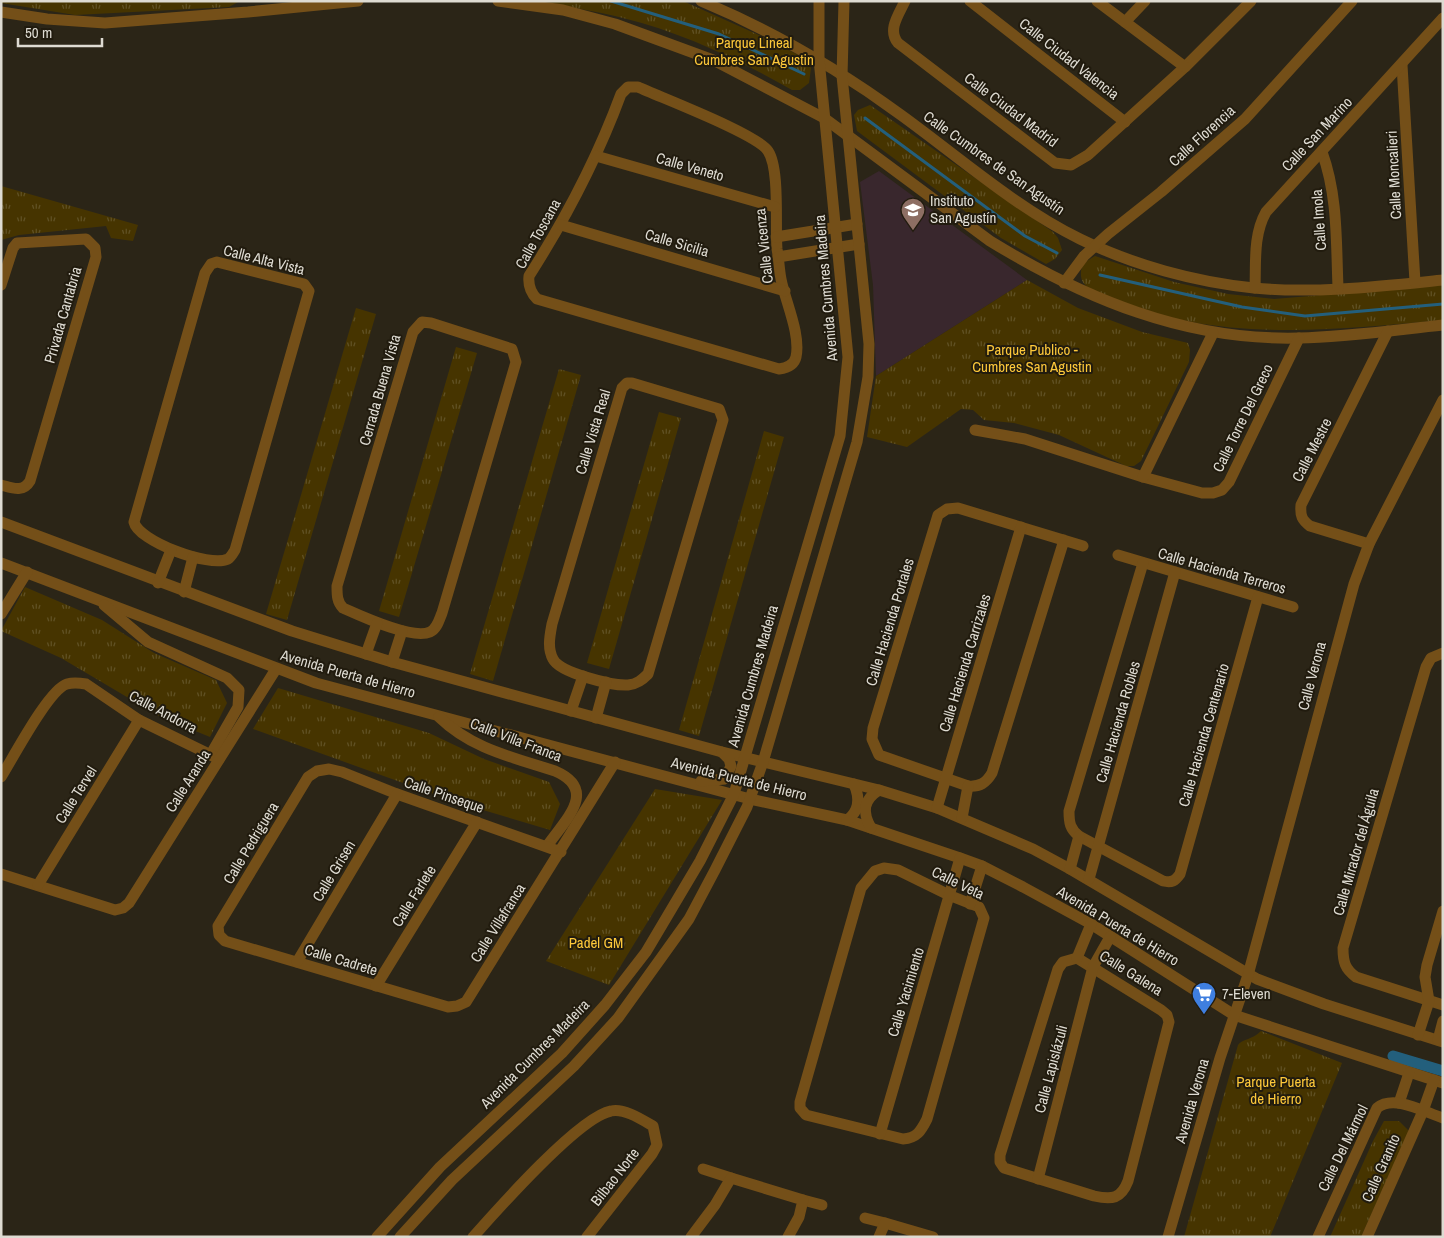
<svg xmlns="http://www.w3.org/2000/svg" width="1444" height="1238" font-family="'Archivo Narrow',sans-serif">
<defs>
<pattern id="park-tufts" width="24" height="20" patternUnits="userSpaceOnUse" patternTransform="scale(1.25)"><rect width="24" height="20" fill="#463400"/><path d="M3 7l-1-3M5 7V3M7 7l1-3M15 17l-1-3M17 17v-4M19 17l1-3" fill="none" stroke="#605124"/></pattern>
</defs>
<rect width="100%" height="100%" fill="#2b2517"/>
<polygon fill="#39272d" points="879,171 1027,280 876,376 873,285 860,182"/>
<g fill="url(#park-tufts)">
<polygon points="1,1 240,1 229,7 75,15 1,3"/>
<path d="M541,1H683L761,36L804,58L811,68L809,83L800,90H792C740,60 681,32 623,18C596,11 568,7 541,1Z"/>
<polygon points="870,105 1053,232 1058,238 1062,250 1055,259 1046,264 1001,238 857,131 854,115 858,110"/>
<polygon points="1,186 138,225 133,241 111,238 106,226 19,235 1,240"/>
<path d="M1095,256L1174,282L1228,294L1274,299L1443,285V320C1332,330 1216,344 1110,297C1100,293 1082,289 1081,276C1080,265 1086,261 1095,256Z"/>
<polygon points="1027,280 1078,308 1142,332 1188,343 1190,350 1189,362 1141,461 1134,466 1126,466 1059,435 1014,423 984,420 973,410 961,409 907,447 867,437 876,376"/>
<polygon points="356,308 376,314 287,620 266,614"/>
<polygon points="456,347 477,353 399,617 379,611"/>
<polygon points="559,369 581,375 493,681 470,674"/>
<polygon points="659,412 681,418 609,669 587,663"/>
<polygon points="764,431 784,437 699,736 679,730"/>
<polygon points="25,587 102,620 154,653 216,680 227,703 210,737 159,716 61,658 1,631"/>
<polygon points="278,688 429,733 484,759 549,782 560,804 550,830 456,802 253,729"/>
<polygon points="655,789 722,800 609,985 546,961"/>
<path d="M1261,1031L1342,1063L1270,1237H1184L1238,1045C1242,1039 1252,1040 1261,1031Z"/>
<polygon points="1384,1121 1399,1121 1409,1131 1361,1237 1330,1237 1373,1141"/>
</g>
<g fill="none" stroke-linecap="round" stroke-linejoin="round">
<g stroke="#235f7c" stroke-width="3">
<polyline points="611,1 719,34 804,74"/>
<polyline points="865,118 1025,236 1057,253"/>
<polyline points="1100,275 1242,307 1305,316 1443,304"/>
</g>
<polyline stroke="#235f7c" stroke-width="11" points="1393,1056 1443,1071"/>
<g stroke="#744f18" stroke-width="11">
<path d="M498,1L563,10L615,24L713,60L824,118L990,241C1085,299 1186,341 1299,338C1347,337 1395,330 1443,325"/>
<path d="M701,1C773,31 838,69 901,115C959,157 1015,207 1080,239C1133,265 1195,282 1254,288C1314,294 1383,286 1443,280"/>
<path d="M905,1C899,14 887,30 898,43L1055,163L1071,165L1088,155L1185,67L1251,1"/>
<polyline points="970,1 1125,122"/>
<polyline points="1097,1 1185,67"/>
<polyline points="1,12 47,19 105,23 248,12 358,1"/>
<polyline points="1125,22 1145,1"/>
<polyline points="1402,65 1415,282"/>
<path d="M628,87H638C662,98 757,134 768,151C780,169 775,225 777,249C779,259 779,269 781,279C785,301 801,334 796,357C794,366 786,368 779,369L537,299C530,292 528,285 529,276C566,218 597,159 621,94Z"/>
<path d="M1322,152C1338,196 1336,241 1338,287"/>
<polyline points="596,156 775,207"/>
<polyline points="561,225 785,291"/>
<polyline points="776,237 857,224"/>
<polyline points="778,257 859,244"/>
<path d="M217,262L304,284L309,291L235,550C233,553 231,557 228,559C209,568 138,541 134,522L205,273L211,264Z"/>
<polyline points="1064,283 1084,256 1108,234 1161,192 1245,119 1352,1"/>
<path d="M1,285L13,248L17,243L86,239L95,248L96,257L30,481C23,493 12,488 1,485"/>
<path d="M1255,288C1256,263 1253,235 1266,212L1443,18"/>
<path d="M422,322L431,323L512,349L516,362L442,613C439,620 437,629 430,632C412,640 361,616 343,608C337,602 337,595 337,586L413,332Z"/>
<path d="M632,383L719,409L723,420L648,674C642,680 637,684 628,685C613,686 560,673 553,659C547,648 550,635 552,624L622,388L627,383Z"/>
<polyline points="975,430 1025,439 1143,477 1202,493 1213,493 1222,490 1229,482 1299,338"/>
<polyline points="1143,477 1213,333"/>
<polyline points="1,522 292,631 392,662 722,752 879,790 937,808 1033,849 1070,869 1257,979 1324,1004 1443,1042"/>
<path d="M1064,540L992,773C986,783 980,787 968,786L879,755L872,739L873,728L938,515L947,509L958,508L1083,546"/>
<path d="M1369,544L1310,526C1302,520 1300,516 1301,505L1388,331"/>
<polyline points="1118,555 1293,607"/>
<polyline points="1,563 316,683 750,799 847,820 960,858 982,866 1023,887 1091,924 1234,1015 1443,1083"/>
<path d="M1143,563L1069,811C1069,823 1070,829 1079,836L1163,881C1172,883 1175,881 1180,874L1258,597"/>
<polyline points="158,583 171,550"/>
<polyline points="184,592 193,557"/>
<polyline points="104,605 148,642 227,678 239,690 238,707 211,754"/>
<polyline points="1,614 27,572"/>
<path d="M1443,653L1431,658L1426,667L1343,948C1343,962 1345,969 1356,977L1443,1005"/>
<polyline points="366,654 377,623"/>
<polyline points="392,662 402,631"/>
<polyline points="571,711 583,676"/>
<path d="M439,717C472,749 512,757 555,771C599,790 565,820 547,846"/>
<polyline points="596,718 606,682"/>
<path d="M1,777C13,758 49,689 67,684C74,682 80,683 86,684L139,720L219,759"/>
<polyline points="701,781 725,779 731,766 729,759 722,752"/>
<polyline points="937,808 1021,527"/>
<polyline points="962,818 968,786"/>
<path d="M847,820C860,811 860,798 854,784"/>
<path d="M871,828C862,812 863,800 879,790"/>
<polyline points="561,852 397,794 342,772 329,769 317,771 308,777 218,926 219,935 225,941 448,1007 457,1006 466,1002 615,762"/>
<path d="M884,868L898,870L951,896L979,907L984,918L927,1119C921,1131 917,1138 903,1139L806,1115L800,1108V1102L861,888L875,871Z"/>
<polyline points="1070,869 1079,836"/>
<polyline points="1,874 115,910 123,908 129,903 276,669"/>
<polyline points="1089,879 1175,572"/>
<polyline points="38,885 139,720"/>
<polyline points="970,904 982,866"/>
<path d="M1077,958L1161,1010L1167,1015L1169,1022L1128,1181C1121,1199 1112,1200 1094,1196L1004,1168L1000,1162V1155L1058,969L1063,962Z"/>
<polyline points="1077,958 1091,924"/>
<polyline points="297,962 397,794"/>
<polyline points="376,986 477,822"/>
<polyline points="1418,1035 1429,1001 1425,977 1427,965 1443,911"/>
<polyline points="1438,1040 1443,1021"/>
<polyline points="1399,1103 1409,1073"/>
<polyline points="880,1134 960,858"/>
<polyline points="703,1169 731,1178"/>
<polyline points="1038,1179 1093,967 1110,937"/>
<polyline points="803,1200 822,1205"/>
<polyline points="865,1218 885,1223"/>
<polyline points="377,1237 440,1167 562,1053 605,1005 646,952 700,861 734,794 840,436 848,357 819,59 819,1"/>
<polyline points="400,1237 452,1180 574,1066 618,1018 689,919 715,870 747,807 763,762 857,442 868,377 869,344 842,76 844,1"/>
<path d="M473,1237C497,1210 579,1117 611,1111C624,1108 641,1119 653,1126L657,1145L652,1154L587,1237"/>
<polyline points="691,1237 715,1205 731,1178 803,1200 799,1217 788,1237"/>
<polyline points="879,1237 885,1223 933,1237"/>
<polyline points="1168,1237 1220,1058 1248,975 1354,584 1369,544 1443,400"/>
<path d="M1318,1237L1377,1108C1394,1094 1424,1112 1443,1118"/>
<polyline points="1367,1237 1423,1111 1434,1080"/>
</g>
</g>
<defs>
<symbol id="school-pin" viewBox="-11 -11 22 30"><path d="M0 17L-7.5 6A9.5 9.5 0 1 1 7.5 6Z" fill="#8d6e63" stroke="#211b0e"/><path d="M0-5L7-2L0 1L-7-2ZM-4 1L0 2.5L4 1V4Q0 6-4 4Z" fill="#fff"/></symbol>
<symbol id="supermarket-pin" viewBox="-11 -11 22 30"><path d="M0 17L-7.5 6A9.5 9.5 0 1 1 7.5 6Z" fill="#3f7fe0" stroke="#211b0e"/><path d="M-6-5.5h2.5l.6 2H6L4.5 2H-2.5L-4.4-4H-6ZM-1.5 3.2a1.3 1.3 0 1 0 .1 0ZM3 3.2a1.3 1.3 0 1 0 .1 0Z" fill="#fff"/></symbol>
</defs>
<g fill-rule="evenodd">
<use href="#school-pin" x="899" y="196" width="28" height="38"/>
<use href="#supermarket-pin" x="1190" y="980" width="28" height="38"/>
</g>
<g text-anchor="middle" stroke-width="4" stroke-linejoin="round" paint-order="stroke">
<g font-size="15" fill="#fdc83a" stroke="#211b0e">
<text x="754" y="48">Parque Lineal<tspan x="754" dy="17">Cumbres San Agustin</tspan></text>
<text x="1032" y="355">Parque Publico -<tspan x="1032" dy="17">Cumbres San Agustin</tspan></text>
<text x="596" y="948">Padel GM</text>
<text x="1276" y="1087">Parque Puerta<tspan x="1276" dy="17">de Hierro</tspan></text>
</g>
<g font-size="15" fill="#dedbd2" stroke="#211b0e">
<text transform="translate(1069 59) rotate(38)" y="5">Calle Ciudad Valencia</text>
<text transform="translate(1011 110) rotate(37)" y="5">Calle Ciudad Madrid</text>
<text transform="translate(1317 134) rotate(-47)" y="5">Calle San Marino</text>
<text transform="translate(1202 136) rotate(-42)" y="5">Calle Florencia</text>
<text transform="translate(994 163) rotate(35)" y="5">Calle Cumbres de San Agustín</text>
<text transform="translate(690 167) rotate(16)" y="5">Calle Veneto</text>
<text transform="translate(1394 175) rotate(-93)" y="5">Calle Moncalieri</text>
<text transform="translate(1319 220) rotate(-94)" y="5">Calle Imola</text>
<text transform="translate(538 234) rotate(-61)" y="5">Calle Toscana</text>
<text transform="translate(677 243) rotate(16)" y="5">Calle Sicilia</text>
<text transform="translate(764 246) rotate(-96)" y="5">Calle Vicenza</text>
<text transform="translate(264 260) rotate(14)" y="5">Calle Alta Vista</text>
<text transform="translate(826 288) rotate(-95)" y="5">Avenida Cumbres Madeira</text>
<text transform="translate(63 315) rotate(-74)" y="5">Privada Cantabria</text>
<text transform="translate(380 390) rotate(-74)" y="5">Cerrada Buena Vista</text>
<text transform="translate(1243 418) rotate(-64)" y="5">Calle Torre Del Greco</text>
<text transform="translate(593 432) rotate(-73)" y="5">Calle Vista Real</text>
<text transform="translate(1312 450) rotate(-63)" y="5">Calle Mestre</text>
<text transform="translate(1222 571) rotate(16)" y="5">Calle Hacienda Terreros</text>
<text transform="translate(890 622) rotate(-73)" y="5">Calle Hacienda Portales</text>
<text transform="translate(965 663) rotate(-73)" y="5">Calle Hacienda Carrizales</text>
<text transform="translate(348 674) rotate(16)" y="5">Avenida Puerta de Hierro</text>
<text transform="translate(753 676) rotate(-74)" y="5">Avenida Cumbres Madeira</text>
<text transform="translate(1312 676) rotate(-75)" y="5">Calle Verona</text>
<text transform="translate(163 712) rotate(28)" y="5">Calle Andorra</text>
<text transform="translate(1118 722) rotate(-74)" y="5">Calle Hacienda Robles</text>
<text transform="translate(1204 735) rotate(-74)" y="5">Calle Hacienda Centenario</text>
<text transform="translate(516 740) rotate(21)" y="5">Calle Villa Franca</text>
<text transform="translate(739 779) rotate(14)" y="5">Avenida Puerta de Hierro</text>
<text transform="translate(188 781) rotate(-58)" y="5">Calle Aranda</text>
<text transform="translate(76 795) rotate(-58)" y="5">Calle Tervel</text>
<text transform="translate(444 795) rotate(19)" y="5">Calle Pinseque</text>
<text transform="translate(251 843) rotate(-59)" y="5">Calle Pedriguera</text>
<text transform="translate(1356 852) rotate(-74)" y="5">Calle Mirador del Águila</text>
<text transform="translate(334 871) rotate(-59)" y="5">Calle Grisen</text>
<text transform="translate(958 883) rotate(26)" y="5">Calle Veta</text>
<text transform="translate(414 896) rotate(-58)" y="5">Calle Farlete</text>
<text transform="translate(498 923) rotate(-58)" y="5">Calle Villafranca</text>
<text transform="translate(1118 926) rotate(31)" y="5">Avenida Puerta de Hierro</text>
<text transform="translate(341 960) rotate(17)" y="5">Calle Cadrete</text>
<text transform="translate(1131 973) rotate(32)" y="5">Calle Galena</text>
<text transform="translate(906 992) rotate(-73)" y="5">Calle Yacimiento</text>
<text transform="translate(535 1054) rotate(-45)" y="5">Avenida Cumbres Madeira</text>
<text transform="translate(1051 1069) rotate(-75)" y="5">Calle Lapislázuli</text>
<text transform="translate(1192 1101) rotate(-74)" y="5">Avenida Verona</text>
<text transform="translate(1343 1148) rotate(-64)" y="5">Calle Del Mármol</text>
<text transform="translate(1381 1168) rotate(-66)" y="5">Calle Granito</text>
<text transform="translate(615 1177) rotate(-52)" y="5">Bilbao Norte</text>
</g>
<g font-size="15" fill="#dedbd2" stroke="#211b0e" text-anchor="start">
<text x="930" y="206">Instituto<tspan x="930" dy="17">San Agustín</tspan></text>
<text x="1222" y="999">7-Eleven</text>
</g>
</g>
<rect width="1444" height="1238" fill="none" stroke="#dedbd2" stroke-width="5"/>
<path d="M18 38v8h84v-8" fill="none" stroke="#dedbd2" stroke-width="2.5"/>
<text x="25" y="38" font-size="15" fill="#dedbd2" stroke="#211b0e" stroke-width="4" paint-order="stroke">50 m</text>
</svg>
